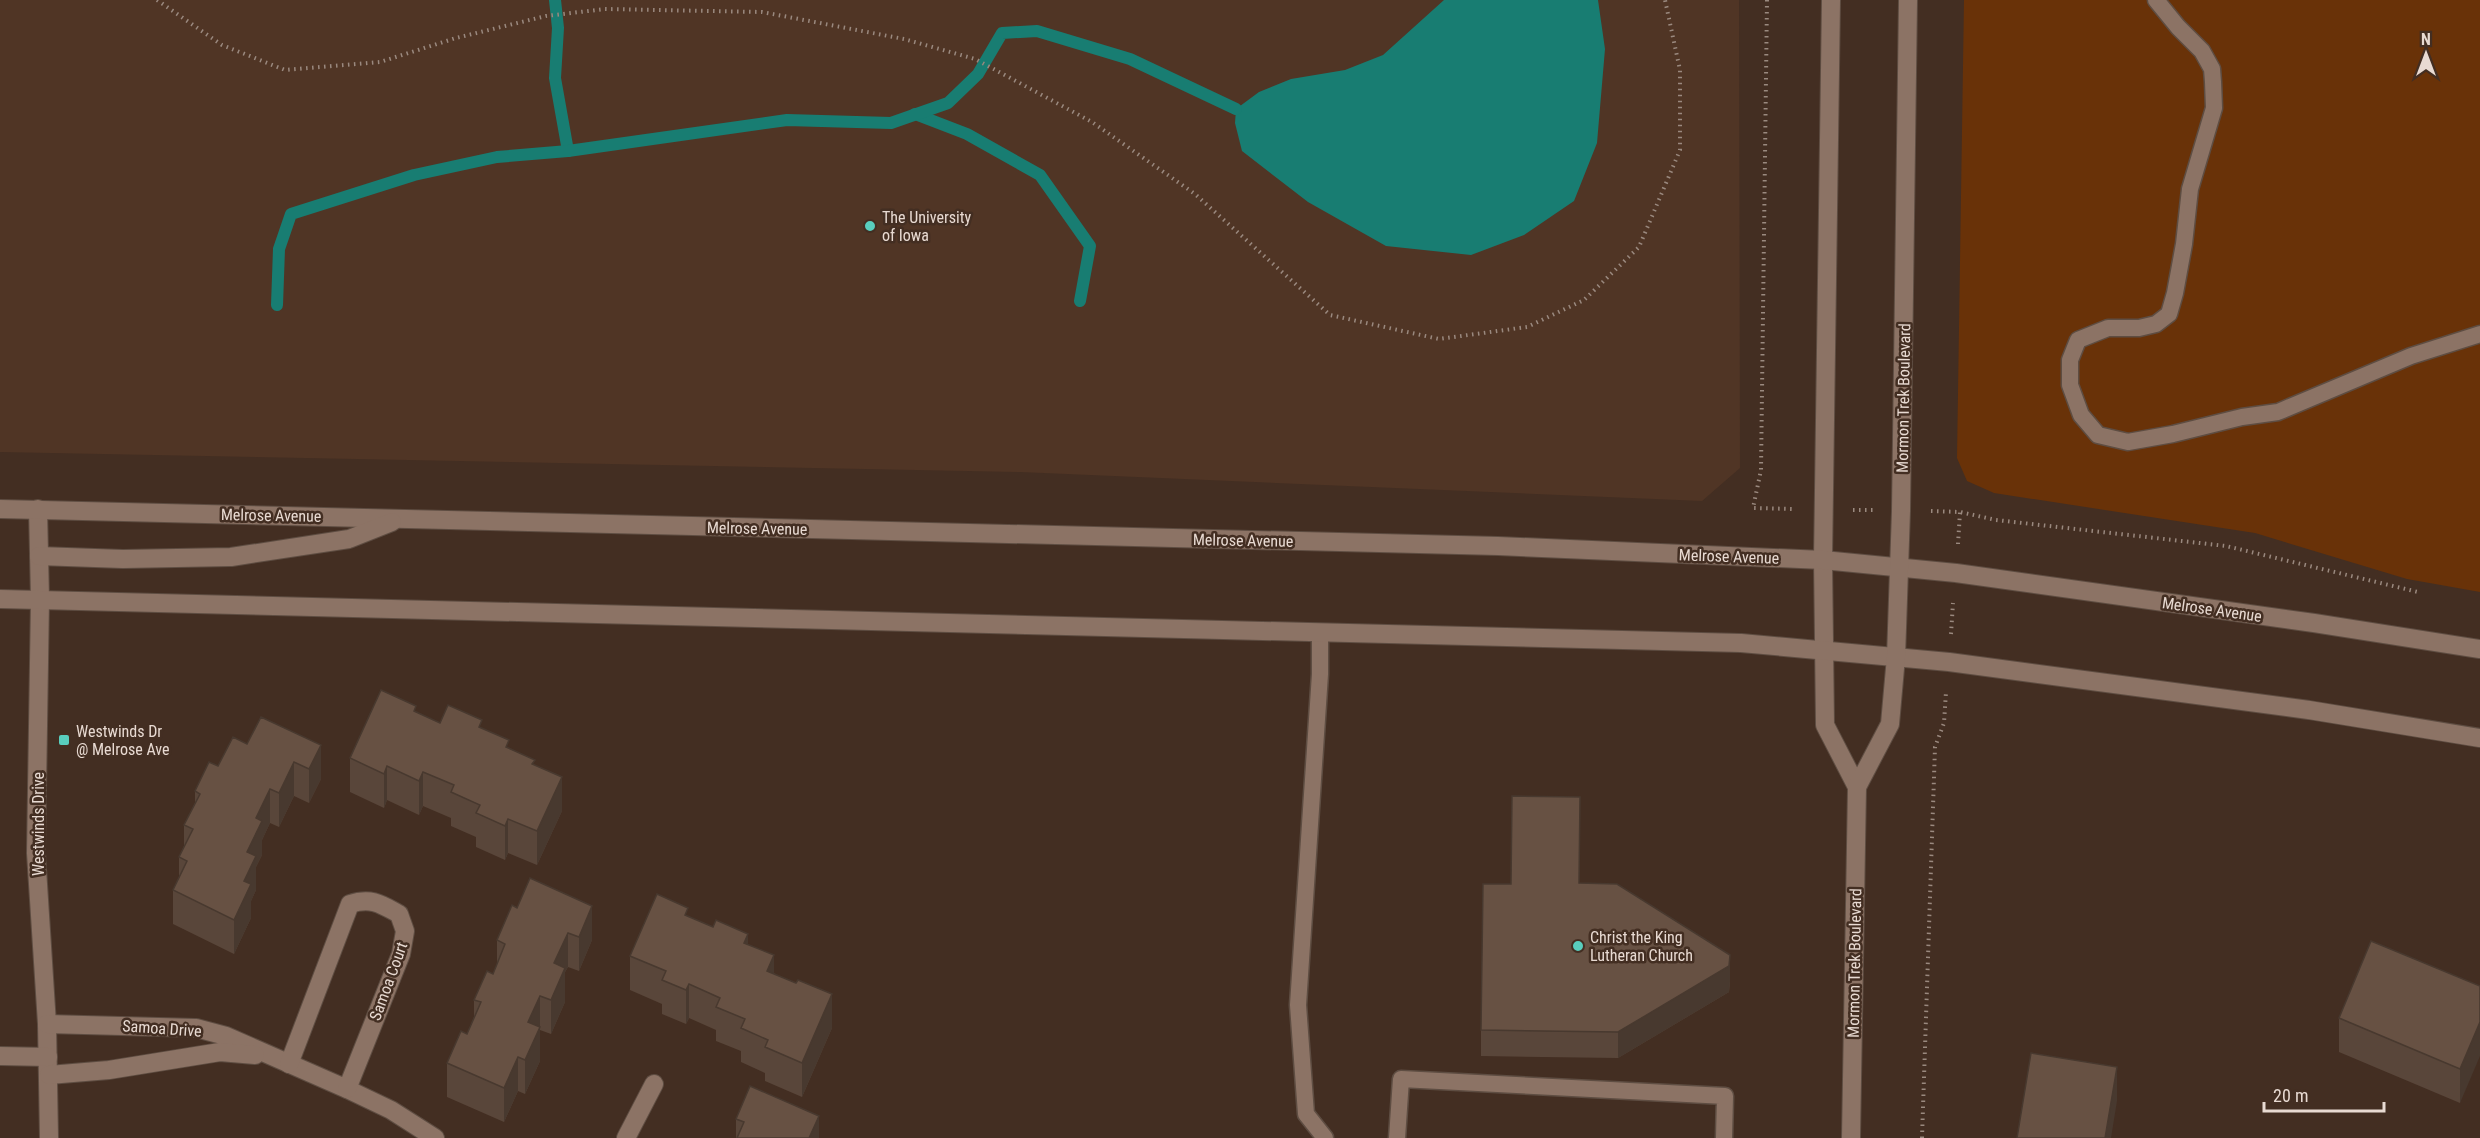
<svg xmlns="http://www.w3.org/2000/svg" width="2480" height="1138" font-family="'Roboto Condensed',sans-serif">
<rect width="100%" height="100%" fill="#432e22"/>
<polygon fill="#503525" points="0,0 1739,0 1740,468 1702,501 1020,472 0,452"/>
<polygon fill="#693208" points="1964,0 2480,0 2480,592 2407,579 2255,533 1994,493 1967,481 1957,458"/>
<polygon fill="#187d72" points="1444,0 1598,0 1605,49 1597,143 1574,201 1524,235 1471,255 1386,246 1308,202 1242,151 1235,123 1236,109 1259,92 1291,79 1345,70 1383,55"/>
<g fill="none" stroke-linecap="round" stroke-linejoin="round">
<g stroke="#187d72" stroke-width="12">
<polyline points="555,0 558,28 555,78 568,151"/>
<polyline points="915,114 967,134 1040,175 1090,246 1080,301"/>
<polyline points="277,305 279,249 291,214 414,175 497,157 568,151 787,120 891,123 948,103 978,74 1002,33 1037,31 1130,59 1236,109"/>
</g>
<defs>
<g id="service">
<polyline points="2156,0 2178,27 2202,51 2212,69 2213,82 2214,108 2190,189 2184,244 2175,293 2169,314 2156,324 2139,328 2108,328 2078,340 2070,360 2070,385 2081,415 2098,435 2128,442 2173,434 2242,417 2278,412 2411,356 2480,334"/>
<polyline points="1320,633 1320,674 1298,1005 1306,1114 1325,1138"/>
<polyline points="1397,1138 1401,1079 1725,1096 1724,1138"/>
</g>
<g id="minor">
<polyline points="38,509 40,599 36,853 47,1024 49,1138"/>
<polyline points="47,1024 196,1028 226,1036 347,1089 391,1110 435,1138"/>
<polyline points="0,1056 48,1057"/>
<path d="M289,1064L350,904C371,897 381,904 399,914L405,931L401,954L347,1089"/>
<polyline points="49,1075 109,1070 220,1052 255,1055"/>
<polyline points="626,1138 654,1084"/>
</g>
<g id="secondary">
<polyline points="1831,0 1823,560 1825,725 1857,787"/>
<polyline points="0,509 1498,546 1823,560 1956,573 2314,623 2480,649"/>
<polyline points="39,556 123,559 231,557 349,539 392,522"/>
<polyline points="0,599 1741,643 1949,662 2309,710 2480,738"/>
<polyline points="1851,1138 1857,787 1890,724 1896,657 1901,511 1908,0"/>
</g>
</defs>
<use href="#service" stroke="#5e4d42" stroke-width="19"/>
<use href="#minor" stroke="#5e4d42" stroke-width="20"/>
<use href="#secondary" stroke="#5e4d42" stroke-width="20"/>
<g stroke="#9a897f" stroke-width="4" stroke-dasharray="1.5 4.5" stroke-linecap="butt">
<polyline points="157,0 222,45 285,70 380,62 456,38 546,16 605,9 762,12 904,39 975,59 1092,122 1195,194 1330,315 1439,339 1527,327 1584,300 1639,247 1680,150 1680,70 1665,0"/>
<polyline points="1767,0 1761,470 1753,508 1795,509"/>
<polyline points="1853,510 1873,510"/>
<polyline points="1931,511 1960,512 1996,520 2226,546 2418,592"/>
<polyline points="1958,544 1960,512"/>
<polyline points="1951,634 1953,603"/>
<polyline points="1922,1138 1935,747 1944,723 1946,692"/>
</g>
<use href="#service" stroke="#8c7365" stroke-width="16"/>
<use href="#minor" stroke="#8c7365" stroke-width="18"/>
<use href="#secondary" stroke="#8c7365" stroke-width="18"/>
</g>
<g fill="#59463a">
<polygon points="416,712 440,723 482,728 509,748 535,765 562,811 537,865 508,853 505,860 476,847 476,837 451,826 451,818 423,806 419,815 387,800 384,808 350,792 350,758"/>
<polygon points="247,744 321,745 321,779 309,803 294,796 279,827 270,823 262,840 262,855 256,867 256,890 251,901 251,918 234,954 173,924 173,890 179,877 179,857 184,846 184,825 195,803 195,791 218,766"/>
<polygon points="1580,823 1579,883 1730,981 1729,992 1618,1058 1481,1056 1481,1030 1511,884"/>
<polygon points="512,905 592,940 579,971 568,967 565,972 565,1002 551,1034 540,1030 540,1061 525,1094 518,1091 504,1122 447,1097 447,1063 467,1034 474,1017 474,1000 493,974 497,965 497,940"/>
<polygon points="688,916 748,944 774,973 832,1028 802,1097 765,1081 765,1073 741,1062 741,1051 716,1041 716,1030 689,1018 686,1024 662,1014 662,1004 630,990 630,956"/>
<polygon points="2480,986 2460,1103 2339,1052 2339,1018"/>
<polygon points="736,1119 819,1138 736,1138"/>
</g>
<g fill="#48392f">
<polygon points="321,745 321,779 309,803 309,769"/>
<polygon points="294,762 294,796 279,827 279,793"/>
<polygon points="387,766 387,800 384,808 384,774"/>
<polygon points="423,772 423,806 419,815 419,781"/>
<polygon points="562,777 562,811 537,865 537,831"/>
<polygon points="270,789 270,823 262,840 262,855 256,867 256,890 251,901 251,918 234,954 234,920 244,881 247,852 256,818"/>
<polygon points="508,819 508,853 505,860 505,826"/>
<polygon points="592,906 592,940 579,971 579,937"/>
<polygon points="568,933 568,967 565,972 565,1002 551,1034 551,1000 554,963"/>
<polygon points="748,934 748,968 744,943"/>
<polygon points="774,955 774,989 767,971"/>
<polygon points="1730,955 1730,981 1729,992 1618,1058 1618,1032"/>
<polygon points="689,984 689,1018 686,1024 686,990"/>
<polygon points="832,994 832,1028 802,1097 802,1063"/>
<polygon points="540,996 540,1061 525,1094 525,1060 528,1022"/>
<polygon points="2480,1022 2480,1056 2460,1103 2460,1069"/>
<polygon points="518,1057 518,1091 504,1122 504,1088"/>
<polygon points="2117,1067 2117,1101 2111,1138 2105,1138"/>
<polygon points="819,1116 819,1138 809,1138"/>
</g>
<g fill="#675143" stroke="#48392f" stroke-width="1.5">
<polygon points="381,690 416,706 414,711 440,723 448,705 482,720 479,727 509,740 506,747 535,760 532,764 562,777 537,831 508,819 505,826 476,813 480,805 451,792 454,785 423,772 419,781 387,766 384,774 350,758"/>
<polygon points="261,717 321,745 309,769 294,762 279,793 270,789 256,818 262,821 247,852 256,856 244,881 251,884 234,920 173,890 187,861 179,857 193,829 184,825 200,794 195,791 209,762 218,766 233,737 247,744"/>
<polygon points="1512,796 1580,797 1579,883 1617,884 1730,955 1729,966 1618,1032 1481,1030 1483,884 1511,884"/>
<polygon points="530,878 592,906 579,937 568,933 554,963 565,968 551,1000 540,996 528,1022 540,1027 525,1060 518,1057 504,1088 447,1063 461,1031 467,1034 481,1002 474,1000 487,971 493,974 505,944 497,940 512,905 517,908"/>
<polygon points="657,894 688,908 685,915 713,927 716,920 748,934 744,943 774,955 767,971 796,983 798,980 832,994 802,1063 765,1047 768,1040 741,1028 745,1019 716,1007 720,998 689,984 686,990 662,980 666,971 630,956"/>
<polygon points="2371,941 2480,986 2480,1022 2460,1069 2339,1018"/>
<polygon points="2031,1053 2117,1067 2105,1138 2017,1138"/>
<polygon points="750,1086 819,1116 809,1138 737,1138 744,1122 736,1119"/>
</g>
<g fill="#59cebe" stroke="#432e22" stroke-width="2">
<circle cx="870" cy="226" r="6"/>
<rect x="58" y="734" width="12" height="12" rx="3"/>
<circle cx="1578" cy="946" r="6"/>
</g>
<g text-anchor="middle" stroke-width="5" stroke-linejoin="round" paint-order="stroke">
<g font-size="16" fill="#e8dad2" stroke="#432e22" text-anchor="start">
<text x="882" y="223">The University<tspan x="882" dy="18">of Iowa</tspan></text>
<text x="76" y="737">Westwinds Dr<tspan x="76" dy="18">@ Melrose Ave</tspan></text>
<text x="1590" y="943">Christ the King<tspan x="1590" dy="18">Lutheran Church</tspan></text>
</g>
<g font-size="16" fill="#e8dad2" stroke="#432e22">
<text transform="translate(1903 398) rotate(-89)" y="6">Mormon Trek Boulevard</text>
<text transform="translate(271 515) rotate(1)" y="6">Melrose Avenue</text>
<text transform="translate(757 528) rotate(1)" y="6">Melrose Avenue</text>
<text transform="translate(1243 540) rotate(1)" y="6">Melrose Avenue</text>
<text transform="translate(1729 556) rotate(2)" y="6">Melrose Avenue</text>
<text transform="translate(2212 609) rotate(8)" y="6">Melrose Avenue</text>
<text transform="translate(38 824) rotate(-90)" y="6">Westwinds Drive</text>
<text transform="translate(1854 963) rotate(-89)" y="6">Mormon Trek Boulevard</text>
<text transform="translate(388 981) rotate(-70)" y="6">Samoa Court</text>
<text transform="translate(162 1028) rotate(4)" y="6">Samoa Drive</text>
</g>
</g>
<g transform="translate(2426 54)" stroke="#432e22" stroke-width="4.5" paint-order="stroke">
<path d="M0-4.5L10 22L0 15L-10 22Z" fill="#e8dad2"/>
<text y="-9" font-size="16" font-weight="bold" text-anchor="middle" fill="#e8dad2">N</text>
</g>
<path d="M2264 1102v9h120v-9" fill="none" stroke="#e8dad2" stroke-width="3"/>
<text x="2273" y="1102" font-size="18" fill="#e8dad2" stroke="#432e22" stroke-width="4.5" paint-order="stroke">20 m</text>
</svg>
